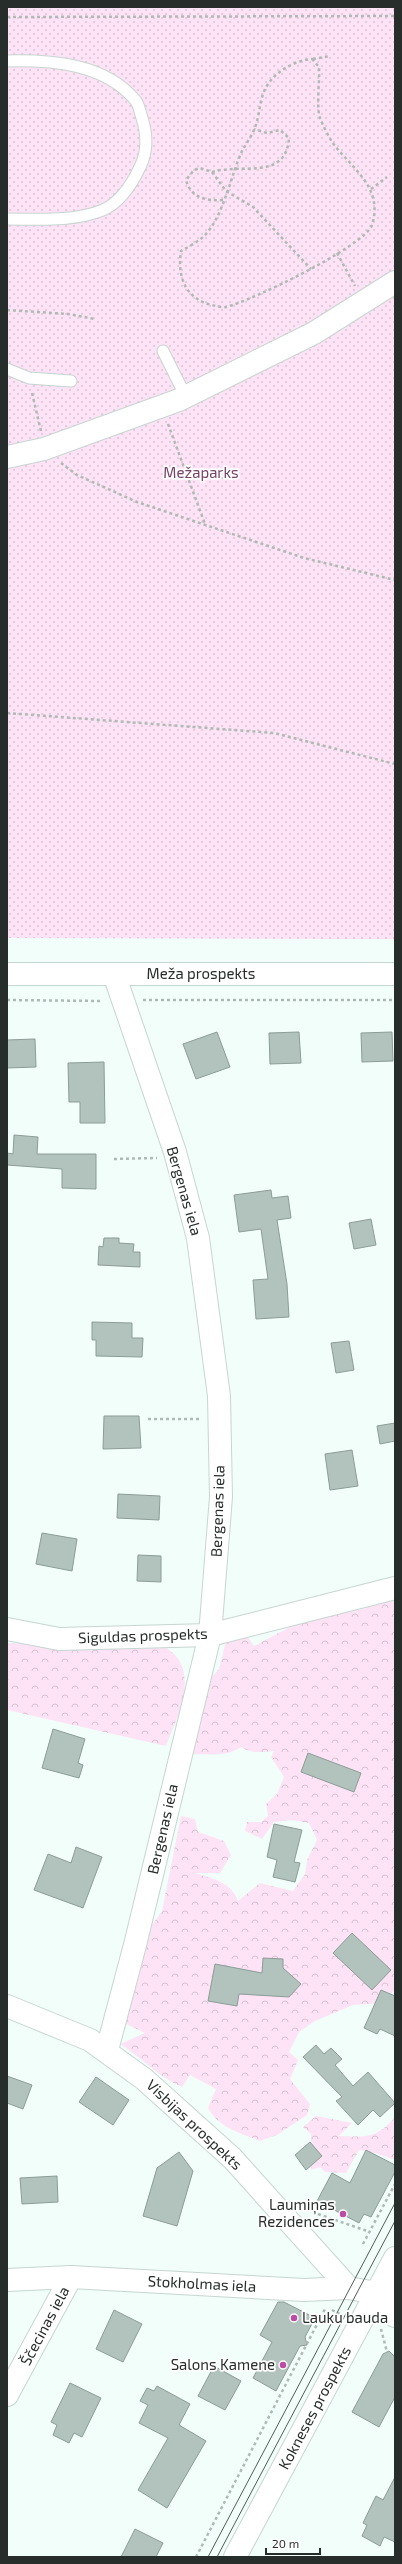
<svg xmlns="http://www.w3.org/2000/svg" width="402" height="2564" font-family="'Exo 2',sans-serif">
<defs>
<pattern id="forest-crowns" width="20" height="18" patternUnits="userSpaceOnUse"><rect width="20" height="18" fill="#fde3f5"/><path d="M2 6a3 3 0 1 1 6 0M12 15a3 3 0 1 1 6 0" fill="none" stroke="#d9c3d2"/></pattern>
<pattern id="park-dots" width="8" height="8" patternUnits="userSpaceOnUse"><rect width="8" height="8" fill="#fde3f5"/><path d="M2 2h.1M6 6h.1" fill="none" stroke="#d9c3d2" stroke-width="1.8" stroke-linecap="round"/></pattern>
</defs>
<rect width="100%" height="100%" fill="#f1fefa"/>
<g fill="url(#forest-crowns)">
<path d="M395,1599V1990L381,2003L353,2005L315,2021L299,2032L289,2052L298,2060L290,2079L310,2104L307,2115L277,2135L260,2141C240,2133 219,2128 208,2108L216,2089L190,2075L182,2087C158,2077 142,2058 120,2044L145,2033L126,2024L149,1929L162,1911L181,1816L195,1819L198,1832L224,1841L231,1855L220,1873H195C214,1879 231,1882 238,1901L260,1883L293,1891L305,1874L307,1860L317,1840L309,1823L292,1820L274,1822L262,1839L245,1831L247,1822H261L268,1816L266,1804L277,1794L284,1777L271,1757L274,1751C262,1752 251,1754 241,1747C224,1759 207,1752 187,1755L206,1683L219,1669L226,1641L245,1633L254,1646L303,1620L363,1609Z"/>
<path d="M7,1643L165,1647C202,1669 178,1716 166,1746L7,1710Z"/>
<path d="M316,2116L352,2123L339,2136C366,2137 376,2139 395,2117V2160L375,2153L359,2150L346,2173L325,2172L320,2167L311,2170V2134L303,2127Z"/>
</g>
<polygon fill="url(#park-dots)" points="7,7 395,7 395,939 7,938"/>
<g fill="#b2c2bd" stroke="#8c9c97">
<polygon points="217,1032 230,1067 196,1079 183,1044"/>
<polygon points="299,1032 301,1063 270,1064 269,1033"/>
<polygon points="392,1032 393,1061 362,1062 361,1033"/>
<polygon points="35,1039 36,1067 7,1068 7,1040"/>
<polygon points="104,1062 105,1123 80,1123 80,1102 69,1102 68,1063"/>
<polygon points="14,1135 38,1137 37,1154 96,1154 96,1189 62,1188 62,1169 7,1165 7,1153 13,1154"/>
<polygon points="271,1190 272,1198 288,1196 291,1218 277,1220 287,1284 289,1317 256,1319 253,1280 268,1279 261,1229 239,1232 234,1195"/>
<polygon points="371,1219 376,1245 354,1249 349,1223"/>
<polygon points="104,1238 119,1238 119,1243 134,1244 133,1252 140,1252 140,1267 98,1265 99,1246 103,1247"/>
<polygon points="92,1322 132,1323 132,1338 143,1338 142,1357 96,1356 96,1340 92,1340"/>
<polygon points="349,1341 354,1370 336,1373 331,1343"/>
<polygon points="104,1416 139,1416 141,1448 103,1449"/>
<polygon points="395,1423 395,1441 380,1444 377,1426"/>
<polygon points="352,1450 358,1486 330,1490 325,1454"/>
<polygon points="118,1494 160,1496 159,1520 117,1518"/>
<polygon points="42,1533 77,1539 72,1571 36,1564"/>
<polygon points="138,1555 161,1556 161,1582 137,1581"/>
<polygon points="53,1729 85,1739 78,1763 83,1765 79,1778 42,1768"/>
<polygon points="308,1753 361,1773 354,1792 301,1772"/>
<polygon points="274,1824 302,1830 294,1862 300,1863 295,1882 273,1877 277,1860 267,1857"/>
<polygon points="76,1847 102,1857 83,1908 34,1890 48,1854 71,1863"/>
<polygon points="352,1933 391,1970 372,1990 333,1953"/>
<polygon points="263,1958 283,1959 283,1968 301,1984 289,1997 239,1994 237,2006 208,2001 215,1964 262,1973"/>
<polygon points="381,1990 395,1996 395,2036 380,2029 377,2034 364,2028"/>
<polygon points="316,2045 324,2054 331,2048 342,2059 335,2065 353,2086 368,2072 395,2103 380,2117 373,2110 358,2125 336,2101 342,2097 303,2057"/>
<polygon points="7,2076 32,2085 23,2109 7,2103"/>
<polygon points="96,2077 129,2100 113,2125 79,2102"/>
<polygon points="310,2142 322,2156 306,2170 295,2155"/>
<polygon points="366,2150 395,2165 395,2172 371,2217 364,2214 359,2223 317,2201 332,2173 350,2183"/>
<polygon points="179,2152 193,2171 177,2226 143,2216 157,2168"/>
<polygon points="57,2176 58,2202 22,2204 20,2178"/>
<polygon points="278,2302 284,2302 315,2318 305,2337 307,2345 300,2346 276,2391 253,2378 272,2342 260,2335"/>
<polygon points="114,2310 142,2324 123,2362 96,2349"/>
<polygon points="389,2351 395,2357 395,2397 379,2427 352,2412 383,2354"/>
<polygon points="214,2366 241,2381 225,2410 198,2396"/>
<polygon points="70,2383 101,2398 82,2437 74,2433 69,2443 53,2435 57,2425 51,2422"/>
<polygon points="157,2386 190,2404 179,2425 206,2441 167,2508 138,2490 168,2438 139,2423 148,2405 140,2401 147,2388 154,2391"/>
<polygon points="395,2477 395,2542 384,2537 380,2546 362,2536 367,2525 363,2523 376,2496 383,2500"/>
<polygon points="135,2529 163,2543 156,2557 121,2557"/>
</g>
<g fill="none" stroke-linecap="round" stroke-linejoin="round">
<defs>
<g id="lane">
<path d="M7,61C51,60 105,63 136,101C139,105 140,112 142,118C147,134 148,151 140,167C132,184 121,202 103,210C73,222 39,219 7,219"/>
<polyline points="163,351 186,397"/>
<polyline points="7,369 29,378 71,381"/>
</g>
<g id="street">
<polyline points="7,457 44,449 179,400 314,333 395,282"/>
<polyline points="7,1629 59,1639 210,1635 395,1588"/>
<polyline points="7,2006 90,2040 144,2079 232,2158 349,2288"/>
<polyline points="107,2050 135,1945 210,1635 221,1497 219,1396 198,1238 175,1152 114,974"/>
<polyline points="7,2280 71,2277 304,2290 349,2288 376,2293 395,2287"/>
<polyline points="376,2293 395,2316"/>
<polyline points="7,2395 71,2277"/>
</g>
<g id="secondary">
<polyline points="7,974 395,974"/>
<polyline points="235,2557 395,2258"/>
</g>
</defs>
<use href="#lane" stroke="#c6d6d1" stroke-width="13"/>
<use href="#street" stroke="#c6d6d1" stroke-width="24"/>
<use href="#secondary" stroke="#c6d6d1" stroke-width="24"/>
<g stroke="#afbab6" stroke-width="2.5" stroke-dasharray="3 3" stroke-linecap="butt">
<polyline points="7,17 395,16"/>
<path d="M312,59L319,67C320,79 316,107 320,118C323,126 328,135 332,142C351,168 384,187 372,225C365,246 251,301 226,307C222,308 216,306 212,305C185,299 177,276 181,251C188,247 198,242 204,236C223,218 231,175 242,151C246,144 251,137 254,130C259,119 259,106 263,94C270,74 292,61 312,59Z"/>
<polyline points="313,59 330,56"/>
<path d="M212,172C242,163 286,181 289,138L280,130L267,133L254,129"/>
<polyline points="371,189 387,177"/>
<path d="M223,200C206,201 191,198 186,180L194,170L200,168L212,172L226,191L253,207L311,269"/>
<polyline points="337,253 355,286"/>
<polyline points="7,310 68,314 95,319"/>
<polyline points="32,393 41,431"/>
<polyline points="168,424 205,524"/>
<polyline points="61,463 77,475 137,502 304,558 395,580"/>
<polyline points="7,713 274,733 395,764"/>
<polyline points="7,1000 102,1001"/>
<polyline points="143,1000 395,1000"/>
<polyline points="114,1159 157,1158"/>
<polyline points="148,1419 200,1419"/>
<polyline points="318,2214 370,2232"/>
<polyline points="363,2244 395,2184"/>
<polyline points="332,2310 342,2315"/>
<polyline points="381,2329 387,2352"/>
<polyline points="196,2557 325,2309"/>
</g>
<use href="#lane" stroke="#fff" stroke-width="11"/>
<use href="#street" stroke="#fff" stroke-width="22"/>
<use href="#secondary" stroke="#fff" stroke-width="22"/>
<g stroke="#545b59" stroke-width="1">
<polyline points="208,2557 395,2203"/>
<polyline points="217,2557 395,2221"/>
</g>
</g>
<g fill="#bd4aa4" stroke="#fff" stroke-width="1.5">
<circle cx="343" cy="2214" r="4"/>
<circle cx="294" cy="2318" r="4"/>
<circle cx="283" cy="2365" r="4"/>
</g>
<g text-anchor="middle" stroke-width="3.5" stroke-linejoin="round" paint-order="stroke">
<g font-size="15" fill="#764269" stroke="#fff">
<text x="201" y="478">Mežaparks</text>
</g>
<g font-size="15" fill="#272d2b" stroke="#fff">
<text x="201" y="979">Meža prospekts</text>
<text transform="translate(184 1191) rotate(74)" y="5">Bergenas iela</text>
<text transform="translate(218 1511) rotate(-88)" y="5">Bergenas iela</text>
<text transform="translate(143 1636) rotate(-2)" y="5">Siguldas prospekts</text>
<text transform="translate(163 1829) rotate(-77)" y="5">Bergenas iela</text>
<text transform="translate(194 2125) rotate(43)" y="5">Visbijas prospekts</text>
<text transform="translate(202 2284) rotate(3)" y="5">Stokholmas iela</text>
<text transform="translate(45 2326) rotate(-62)" y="5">Ščecinas iela</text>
<text transform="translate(315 2408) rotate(-62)" y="5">Kokneses prospekts</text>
</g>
<g font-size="15" fill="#272d2b" stroke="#fff" text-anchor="end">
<text x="335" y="2210">Laumiņas<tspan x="335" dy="17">Rezidences</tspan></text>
<text x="302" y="2323" text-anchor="start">Lauku bauda</text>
<text x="275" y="2370">Salons Kamene</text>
</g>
</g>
<rect width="402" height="2564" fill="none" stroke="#272d2b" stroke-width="16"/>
<path d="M266 2548v6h54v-6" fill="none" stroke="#272d2b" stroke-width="2"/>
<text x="272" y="2548" font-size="12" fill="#272d2b" stroke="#ffffff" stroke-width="3" paint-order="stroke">20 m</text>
</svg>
